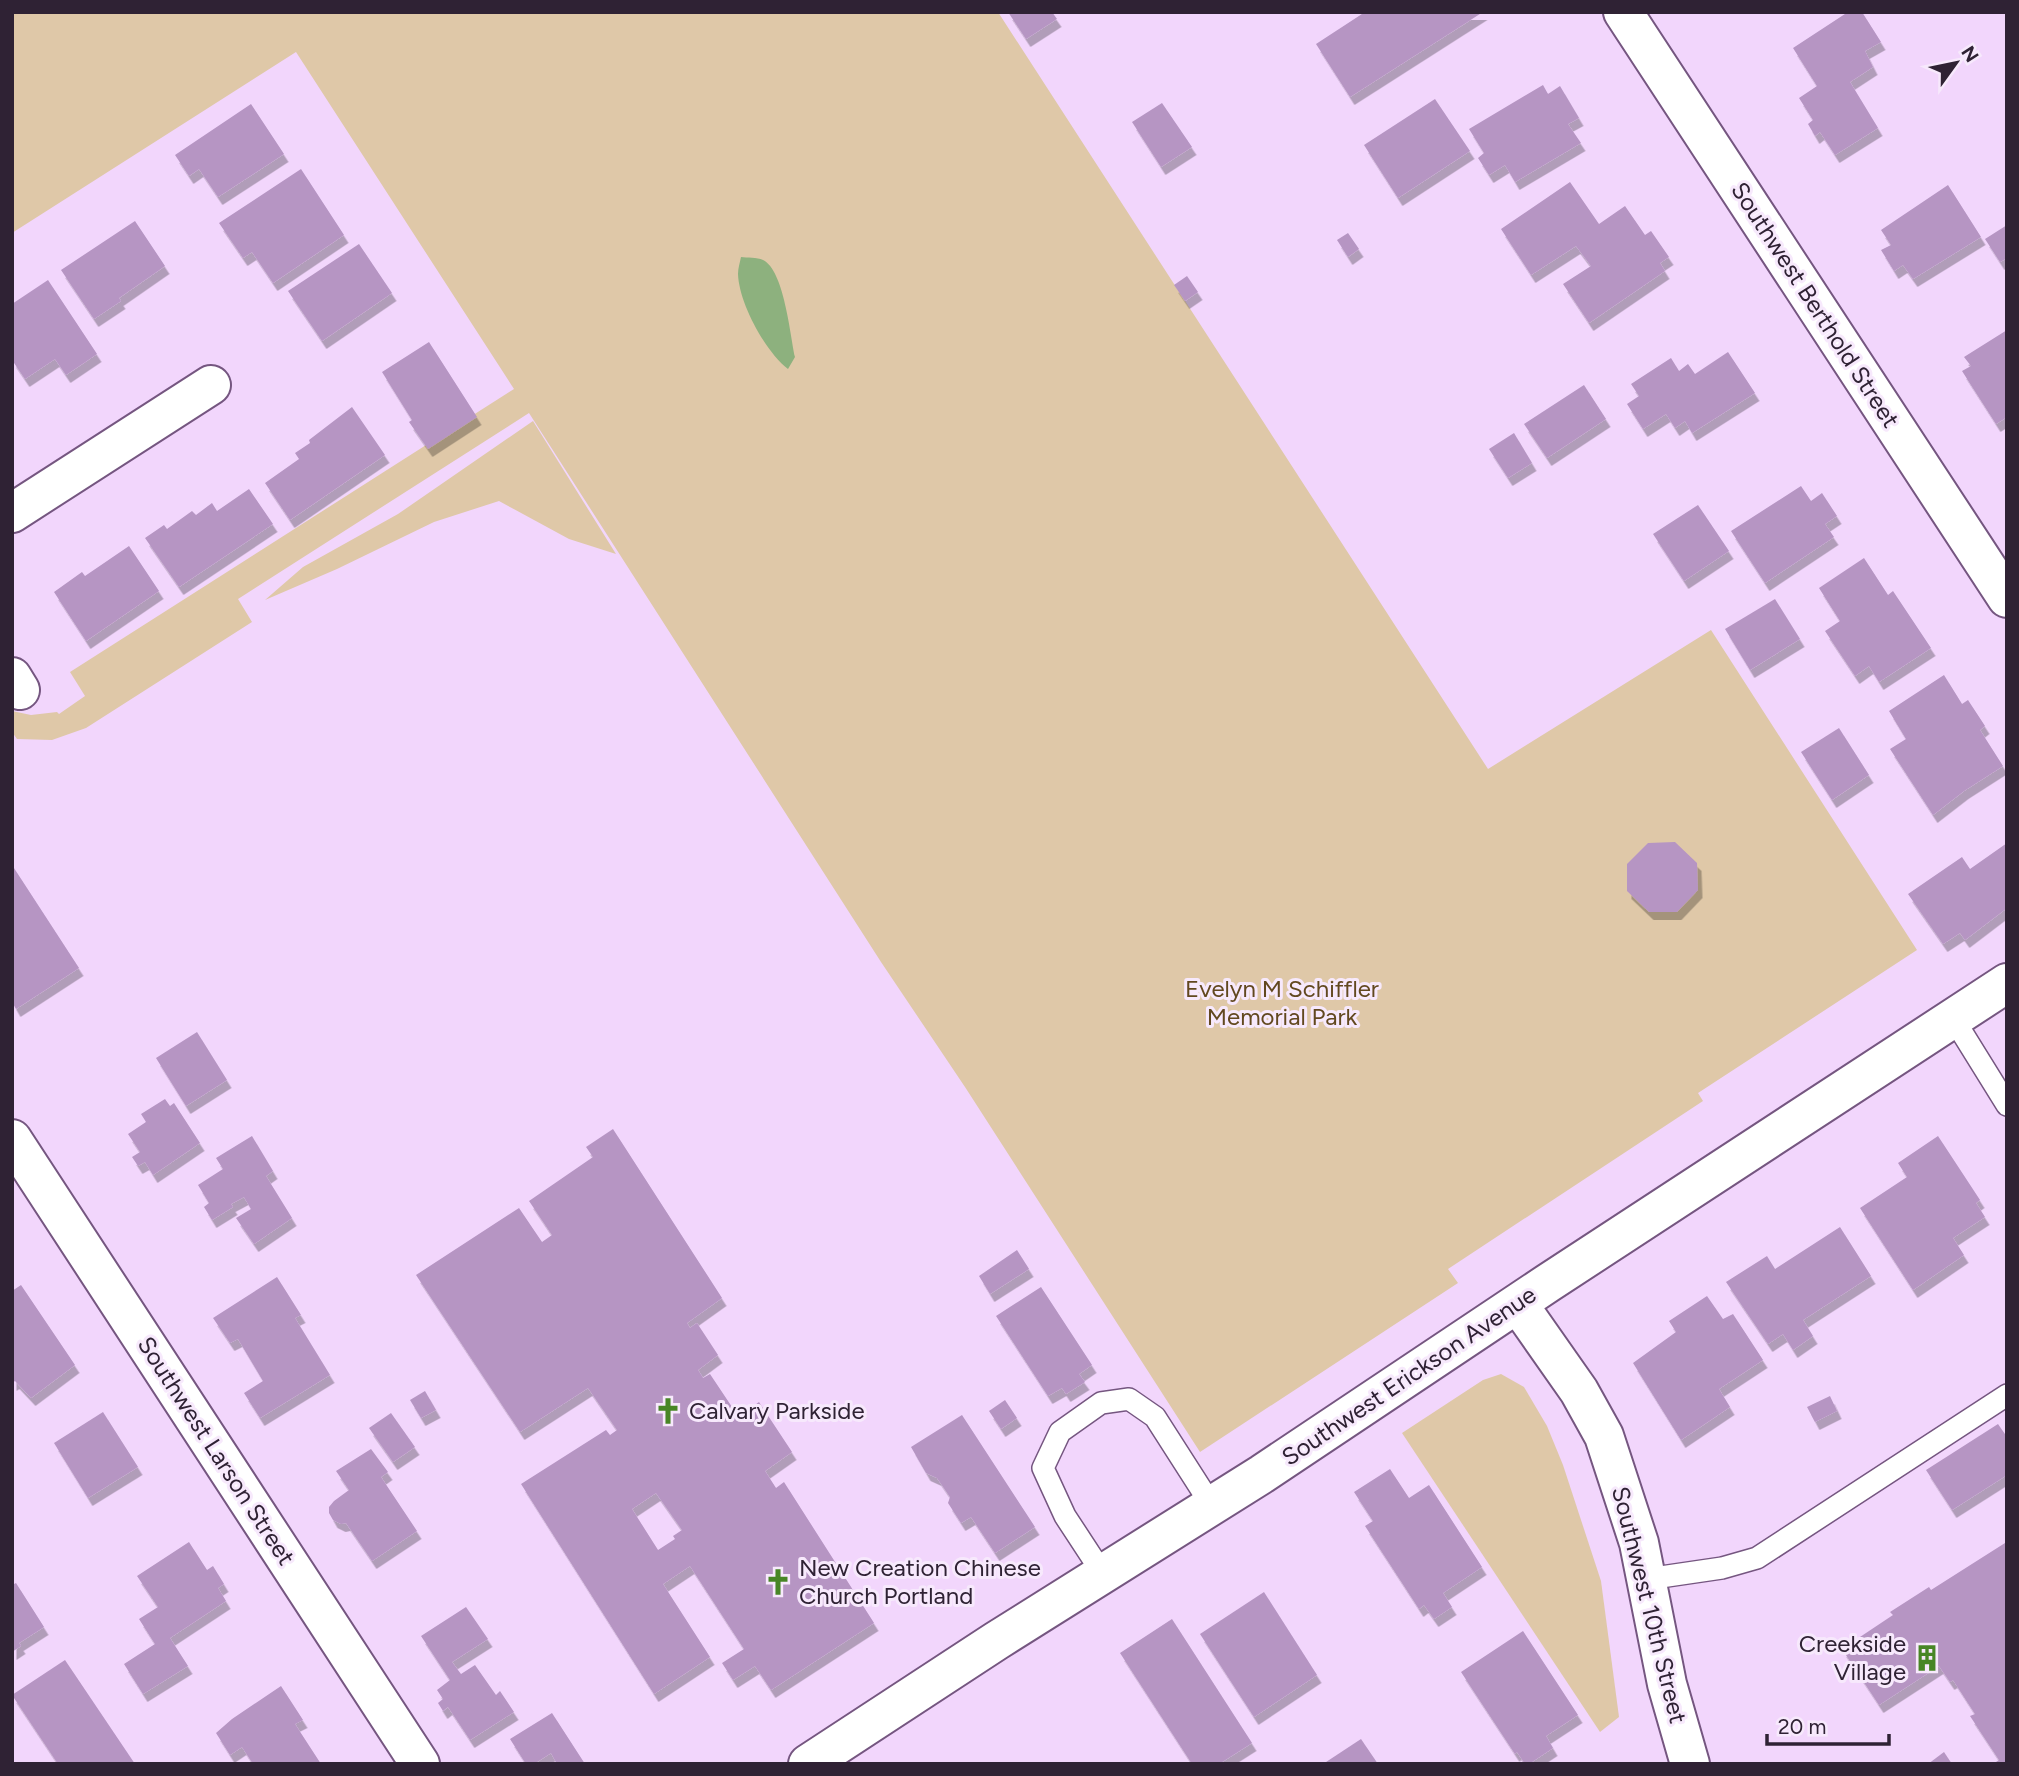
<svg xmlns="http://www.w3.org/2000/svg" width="2019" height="1776" font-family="Figtree,sans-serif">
<defs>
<filter id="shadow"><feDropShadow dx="4.5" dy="8" stdDeviation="0" flood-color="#0004"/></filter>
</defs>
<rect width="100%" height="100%" fill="#f2d6fc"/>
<g fill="#dfc8a8">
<polygon points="12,12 998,12 1488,769 1711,630 1917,950 1698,1093 1703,1101 1448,1269 1458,1283 1200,1452 965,1087 881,962 529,413 238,599 252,622 86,728 52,740 17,739 12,732 12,711 31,715 57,712 59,714 85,696 70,672 514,389 296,52 12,233"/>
<polygon points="533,421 616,554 569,539 499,501 434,522 337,569 265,600 303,567 398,514"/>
<polygon points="1501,1374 1524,1387 1547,1426 1563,1465 1601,1581 1619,1717 1600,1732 1402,1433 1483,1380"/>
</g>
<path fill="#8db17e" d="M741,257C747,258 757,257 763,260C784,270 790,334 795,357L788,369C765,351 739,303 738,274C738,268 740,262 741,257Z"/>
<g fill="#b695c3" fill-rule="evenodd" filter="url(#shadow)">
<polygon points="1008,12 1052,12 1057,19 1026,39"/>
<polygon points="1365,12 1483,12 1350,97 1316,44"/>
<polygon points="1848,12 1862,12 1881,42 1865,51 1873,67 1850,82 1878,128 1835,155 1820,132 1815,136 1808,124 1813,120 1799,98 1817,86 1793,48"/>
<polygon points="1543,85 1548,94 1560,86 1579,118 1568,124 1581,143 1515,182 1505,165 1489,175 1478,158 1484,153 1469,129"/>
<polygon points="1435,99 1470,151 1398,198 1364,145"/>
<polygon points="1162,103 1192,147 1161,167 1132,122"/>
<polygon points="251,104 284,154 218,197 199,169 189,176 175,155"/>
<polygon points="301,169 344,235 273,283 252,252 243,258 219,223"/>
<polygon points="1570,182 1599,224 1625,206 1645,235 1651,231 1669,257 1660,263 1665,271 1589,323 1563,284 1591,266 1576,246 1531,275 1501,229"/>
<polygon points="1948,185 1981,237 1913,279 1903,265 1894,271 1881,250 1891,245 1881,230"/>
<polygon points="135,221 165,266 119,298 121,301 94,319 61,270"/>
<polygon points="2007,225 2007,258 2000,262 1985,239"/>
<polygon points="1348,233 1359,249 1348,257 1337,240"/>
<polygon points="359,244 392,293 322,341 288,291"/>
<polygon points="1187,276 1198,292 1185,301 1174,285"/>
<polygon points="48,280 97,354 66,375 55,359 25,379 12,360 12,304"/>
<polygon points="2007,330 2007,417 1996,424 1962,371 1971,366 1964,357"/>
<polygon points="429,342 477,417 428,449 409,422 412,420 382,372"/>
<polygon points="1728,352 1755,393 1692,433 1685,421 1675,428 1666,414 1643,429 1627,404 1639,396 1631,384 1671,358 1679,371 1688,364 1695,374"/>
<polygon points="1584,385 1606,419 1547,458 1524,424"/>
<polygon points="352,407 385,455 290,520 265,483 299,459 295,453 310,443 309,440"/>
<polygon points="1514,433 1532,463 1508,478 1489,449"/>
<polygon points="1801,486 1811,501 1822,493 1837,516 1825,524 1834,537 1765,583 1731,531"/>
<polygon points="249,489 273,524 179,587 145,538 164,525 167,529 192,511 196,515 212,503 217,511"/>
<polygon points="1698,505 1729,551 1684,581 1653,534"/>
<polygon points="129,546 159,591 86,641 54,592 82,572 85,576"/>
<polygon points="1864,558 1888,595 1893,591 1931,648 1879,682 1869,666 1855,676 1825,631 1840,621 1819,588"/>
<polygon points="1775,599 1800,639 1750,670 1725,629"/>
<polygon points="1944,675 1962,704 1968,700 1985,726 1980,730 2003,766 1964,791 1933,815 1890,749 1906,739 1889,711"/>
<polygon points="1839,728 1869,775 1832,800 1801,752"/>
<polygon points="1675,842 1697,863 1698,890 1677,912 1649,912 1627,891 1627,864 1648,843"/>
<polygon points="2007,843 2007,908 1965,940 1960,933 1943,944 1908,894 1962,857 1970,869"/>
<polygon points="12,865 79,968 16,1009 12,1002"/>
<polygon points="197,1032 227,1080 186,1106 156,1058"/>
<polygon points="165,1099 170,1106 174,1103 200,1143 153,1175 145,1162 138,1166 132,1157 140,1152 128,1134 146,1122 141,1114"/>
<path d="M613,1129L722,1298L687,1323L690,1328L697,1323L718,1355L698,1370L703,1378L710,1374L734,1410L728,1413L733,1421L759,1402L792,1452L765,1471L776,1488L784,1482L874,1623L771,1690L755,1666L733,1680L722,1663L744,1649L690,1566L663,1584L710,1657L654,1694L521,1484L606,1430L610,1435L617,1430L588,1388L520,1432L416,1275L519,1208L542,1242L552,1235L529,1201L593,1157L586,1147ZM656,1493L682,1530L673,1536L675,1539L658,1550L632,1509Z"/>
<polygon points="252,1136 273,1171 266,1176 292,1218 254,1244 236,1218 251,1209 244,1197 231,1204 233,1207 212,1220 204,1207 209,1203 198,1185 223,1169 216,1158"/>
<polygon points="1938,1136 1980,1200 1976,1203 1985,1217 1953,1238 1964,1255 1913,1290 1860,1208 1907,1177 1898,1163"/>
<polygon points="1840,1227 1871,1276 1803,1320 1813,1336 1793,1350 1783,1334 1768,1344 1726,1282 1767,1256 1775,1269"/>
<polygon points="1017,1250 1029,1269 990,1294 979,1276"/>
<polygon points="277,1277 301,1315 295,1318 330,1375 260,1418 244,1393 263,1381 238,1339 230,1343 213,1318"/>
<polygon points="21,1285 75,1365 31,1398 15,1381 12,1383 12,1291"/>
<polygon points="1041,1287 1092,1365 1079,1374 1085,1382 1066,1394 1062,1388 1048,1396 996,1316"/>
<polygon points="1707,1296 1723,1319 1733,1314 1763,1360 1719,1389 1730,1407 1681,1440 1633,1363 1676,1332 1669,1321"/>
<polygon points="425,1391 436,1410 421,1418 410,1400"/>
<polygon points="1830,1396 1837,1411 1815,1422 1807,1407"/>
<polygon points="1005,1400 1017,1418 1001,1429 989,1411"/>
<polygon points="103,1412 138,1467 88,1498 54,1443"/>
<polygon points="391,1413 415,1447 393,1462 369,1428"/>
<polygon points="962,1415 1035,1527 995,1553 971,1517 961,1523 948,1503 950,1497 937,1478 926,1473 911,1447"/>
<polygon points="1998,1424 2007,1437 2007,1475 1952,1510 1926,1470"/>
<polygon points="371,1449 388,1472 381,1477 417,1531 372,1561 346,1523 341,1524 333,1520 329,1513 329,1507 334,1501 349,1490 336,1471"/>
<polygon points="1390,1469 1409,1498 1429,1485 1482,1567 1443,1593 1452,1607 1434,1619 1424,1605 1419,1609 1365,1526 1373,1521 1354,1492"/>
<polygon points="189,1542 207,1570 213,1566 224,1584 218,1588 226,1601 170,1638 188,1666 143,1694 124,1664 155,1644 139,1619 158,1607 137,1576"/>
<polygon points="2005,1543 2007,1546 2007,1764 1993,1764 1999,1760 1970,1716 1975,1714 1953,1680 1950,1682 1939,1666 1879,1705 1842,1649 1893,1615 1890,1612 1929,1587 1931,1590"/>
<polygon points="16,1583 44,1627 19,1643 21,1646 12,1652 12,1585"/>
<polygon points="1264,1592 1317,1675 1254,1717 1200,1634"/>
<polygon points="466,1607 488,1639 452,1662 461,1674 475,1665 496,1695 500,1691 514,1712 470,1740 448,1707 443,1711 438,1703 443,1699 437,1690 450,1680 421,1636"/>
<polygon points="1172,1619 1252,1743 1219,1764 1192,1764 1120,1653"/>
<polygon points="1523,1631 1578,1715 1546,1736 1553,1748 1529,1764 1525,1764 1517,1752 1515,1754 1461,1672"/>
<polygon points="65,1660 135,1764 58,1764 12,1695"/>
<polygon points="281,1686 303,1720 295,1724 321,1764 253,1764 242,1747 230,1755 216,1733 232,1719"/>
<polygon points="552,1713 585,1764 557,1764 551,1753 534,1764 526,1764 510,1739"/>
<polygon points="1361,1739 1378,1764 1323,1764"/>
<polygon points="1944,1752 1952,1764 1928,1764"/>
</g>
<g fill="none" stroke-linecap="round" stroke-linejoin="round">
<defs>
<g id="service">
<polyline points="1953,1018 2007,1105"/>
<polyline points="1103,1574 1065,1516 1043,1468 1060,1432 1101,1403 1129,1399 1155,1417 1212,1506"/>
<polyline points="1647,1579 1722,1568 1757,1558 2007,1395"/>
</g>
<g id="minor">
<polyline points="1623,12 2007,598"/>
<polyline points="12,513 211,385"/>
<polyline points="12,677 20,690"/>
<polyline points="12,1139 420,1764"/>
<polyline points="1518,1304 1579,1391 1604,1436 1639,1543 1667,1684 1690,1764"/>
</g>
<polyline id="tertiary" points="808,1764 996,1641 1262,1474 1548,1283 2007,983"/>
</defs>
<use href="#service" stroke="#755680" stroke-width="24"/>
<use href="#minor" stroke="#755680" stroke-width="42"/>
<use href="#tertiary" stroke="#755680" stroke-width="42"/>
<use href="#service" stroke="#fff" stroke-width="21"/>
<use href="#minor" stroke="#fff" stroke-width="38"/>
<use href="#tertiary" stroke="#fff" stroke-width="38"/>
</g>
<defs>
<symbol id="church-bare" viewBox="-9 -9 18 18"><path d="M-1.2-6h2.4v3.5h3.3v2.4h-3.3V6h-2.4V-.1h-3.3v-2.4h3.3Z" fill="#488626" stroke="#f7e9fc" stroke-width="2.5" paint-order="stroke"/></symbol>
<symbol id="building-bare" viewBox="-9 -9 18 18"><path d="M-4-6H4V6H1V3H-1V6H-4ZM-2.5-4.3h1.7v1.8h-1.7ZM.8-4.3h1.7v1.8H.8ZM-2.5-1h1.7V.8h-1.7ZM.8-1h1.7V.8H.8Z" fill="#488626" stroke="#f7e9fc" stroke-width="2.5" paint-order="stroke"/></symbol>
</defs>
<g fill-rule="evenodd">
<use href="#church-bare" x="649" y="1392" width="38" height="38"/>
<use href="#church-bare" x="759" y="1563" width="38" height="38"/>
<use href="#building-bare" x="1908" y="1639" width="38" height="38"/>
</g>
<g text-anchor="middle" stroke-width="6" stroke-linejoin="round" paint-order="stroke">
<g font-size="24" fill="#2f2234" stroke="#f7e9fc">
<text transform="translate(1815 305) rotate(57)" y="8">Southwest Berthold Street</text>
<text transform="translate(1409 1376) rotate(-34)" y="8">Southwest Erickson Avenue</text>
<text transform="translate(216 1451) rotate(57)" y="8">Southwest Larson Street</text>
<text transform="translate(1649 1605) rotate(76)" y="8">Southwest 10th Street</text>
</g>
<g font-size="24" fill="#62481f" stroke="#f7e9fc">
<text x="1282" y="997">Evelyn M Schiffler<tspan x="1282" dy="28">Memorial Park</tspan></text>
</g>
<g font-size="24" fill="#2f2234" stroke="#f7e9fc" text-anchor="start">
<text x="689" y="1419">Calvary Parkside</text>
<text x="799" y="1576">New Creation Chinese<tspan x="799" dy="28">Church Portland</tspan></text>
<text x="1906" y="1652" text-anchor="end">Creekside<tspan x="1906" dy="28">Village</tspan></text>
</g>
</g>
<rect width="2019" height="1776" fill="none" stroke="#2f2234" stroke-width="28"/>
<g transform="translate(1956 63) rotate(57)" stroke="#f7e9fc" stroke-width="5" paint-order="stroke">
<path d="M0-5L12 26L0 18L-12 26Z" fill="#2f2234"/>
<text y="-10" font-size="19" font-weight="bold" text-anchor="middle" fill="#2f2234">N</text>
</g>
<path d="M1767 1734v10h122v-10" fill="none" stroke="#2f2234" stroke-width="3.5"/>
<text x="1778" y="1734" font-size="21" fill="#2f2234" stroke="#f7e9fc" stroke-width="5" paint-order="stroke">20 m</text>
</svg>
